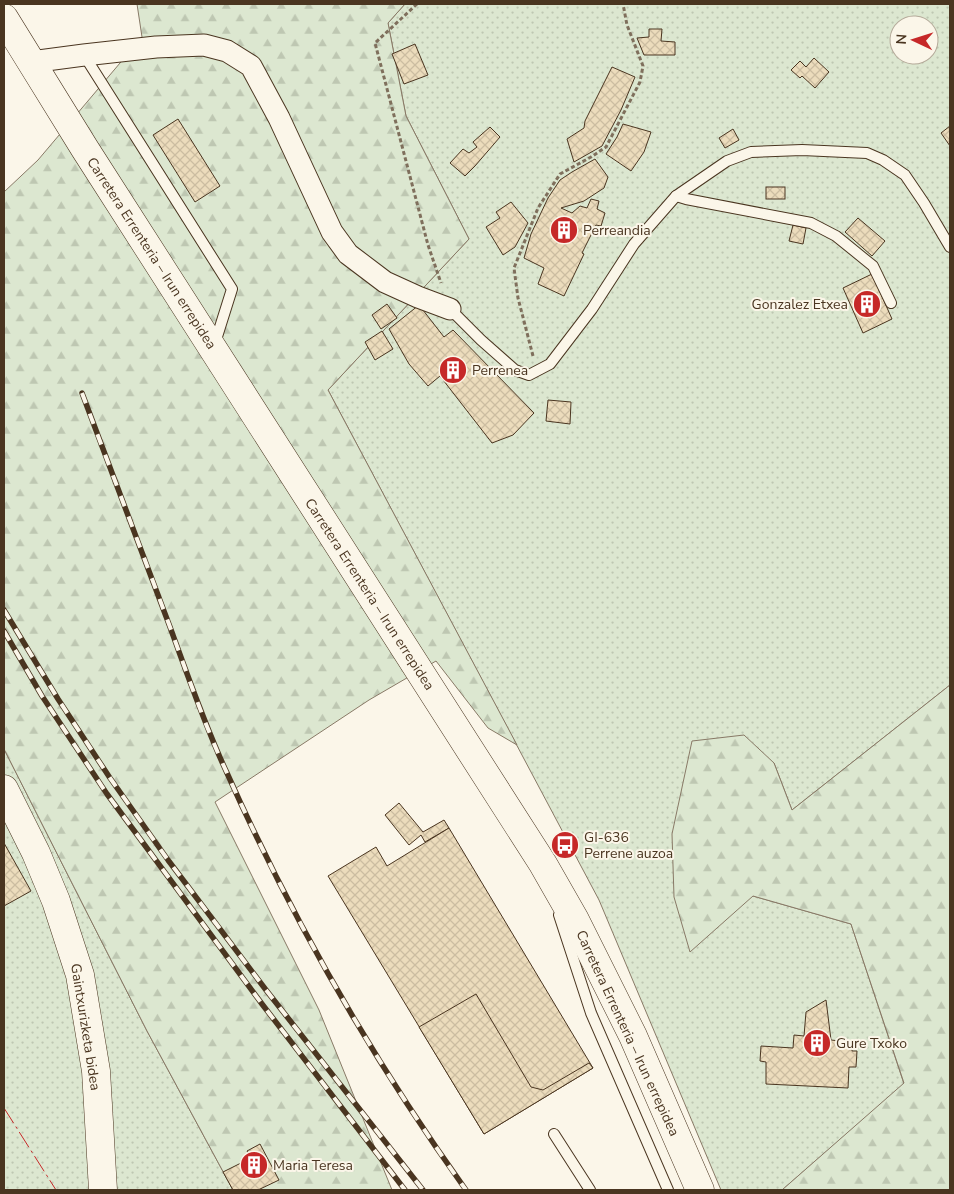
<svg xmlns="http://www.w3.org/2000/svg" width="954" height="1194" font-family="'Nunito Sans',sans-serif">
<defs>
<pattern id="grass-dots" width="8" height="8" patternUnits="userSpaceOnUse" patternTransform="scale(1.25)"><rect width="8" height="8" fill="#dce7d0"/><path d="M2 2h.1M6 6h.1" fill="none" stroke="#bec7b2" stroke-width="1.8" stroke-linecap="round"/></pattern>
<pattern id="forest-firs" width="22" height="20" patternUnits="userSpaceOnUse" patternTransform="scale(1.25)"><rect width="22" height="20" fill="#dce7d0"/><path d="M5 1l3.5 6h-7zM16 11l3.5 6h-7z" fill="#bec7b2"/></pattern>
<pattern id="building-cross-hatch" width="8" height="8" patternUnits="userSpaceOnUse" patternTransform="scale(1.25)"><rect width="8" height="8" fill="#ecdcbc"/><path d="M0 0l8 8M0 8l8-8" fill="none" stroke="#ccbda1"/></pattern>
</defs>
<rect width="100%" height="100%" fill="#fbf6e9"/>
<g fill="url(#grass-dots)" stroke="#887966" fill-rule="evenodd">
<path d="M405,4H950V685L792,810L774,763L753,896L851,924L904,1084L782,1190H721L599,900L328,390L469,239L406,116L388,23ZM899,25H929V55H899Z"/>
<polygon points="4,749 147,1031 233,1190 4,1190"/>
</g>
<g fill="url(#forest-firs)" stroke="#887966">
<polygon points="137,4 405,4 388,23 406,116 469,239 328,390 517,745 488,728 436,661 369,700 215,802 319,1010 392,1190 233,1190 147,1031 4,749 4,192 38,160 142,37"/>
<polygon points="950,685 950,1190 782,1190 904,1083 851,924 753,896 690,952 674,897 672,834 692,741 744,735 774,763 792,810"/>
</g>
<g fill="url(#building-cross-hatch)" stroke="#4a3520">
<polygon points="649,29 662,29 661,41 675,42 675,55 644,55 637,38 649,37"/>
<polygon points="415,44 428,75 404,84 392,54"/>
<polygon points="814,58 829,72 815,88 802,76 800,78 791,70 800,61 806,67"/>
<polygon points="612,67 635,77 621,110 602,146 574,162 567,139 584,128 585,121"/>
<polygon points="178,119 220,186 195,202 153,135"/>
<polygon points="623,124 651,132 644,152 631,171 606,154 617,137"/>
<polygon points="950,126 950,146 941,133"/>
<polygon points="490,127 500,137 475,166 465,176 450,163 463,149 469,153 477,147 473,142"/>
<polygon points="733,129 739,140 725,148 719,138"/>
<polygon points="595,159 608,177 604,188 584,201 561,208 572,213 580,206 587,208 591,199 599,201 597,209 605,213 601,226 596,225 582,253 584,254 564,296 538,284 544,268 524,258 531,234 548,198 560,180 572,172"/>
<rect x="766" y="187" width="19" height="12"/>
<polygon points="511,202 528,223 515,247 503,255 486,227 500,218 496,212"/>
<polygon points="858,218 885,241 872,256 845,232"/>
<polygon points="793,225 806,228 803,244 789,241"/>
<polygon points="872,274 892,319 863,333 843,288"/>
<polygon points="387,304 397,318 381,329 372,315"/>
<polygon points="419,305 444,337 453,330 534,413 513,435 492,443 440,376 428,386 409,364 389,329"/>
<polygon points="382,331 393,349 375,360 365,342"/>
<polygon points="548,400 571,402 570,424 546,421"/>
<polygon points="399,803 423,832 444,820 449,828 425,842 421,835 409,845 385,815"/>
<polygon points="449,828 593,1068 484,1134 328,876 376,847 387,866"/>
<polygon points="565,835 576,853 568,857 557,840"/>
<polygon points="4,843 31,891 4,906"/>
<polygon points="476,994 531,1087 543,1090 589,1063 593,1068 484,1134 419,1027"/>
<polygon points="826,1000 831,1040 840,1041 840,1046 852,1048 852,1051 857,1051 856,1067 849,1067 848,1088 766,1084 766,1062 760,1061 761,1046 793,1048 794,1035 804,1036 806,1012"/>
<polygon points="260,1144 279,1180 258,1190 233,1190 223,1172 251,1158 247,1151"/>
</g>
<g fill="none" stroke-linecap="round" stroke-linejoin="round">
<defs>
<g id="lane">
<polyline points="84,55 232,289 215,343"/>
<polyline points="676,196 686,199 811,223 836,236 873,266 891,303"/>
<polyline points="450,309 481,340 515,370 529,375 550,364 592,309 634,244 676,196 727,161 751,152 802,150 867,153 883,160 905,175 924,203 950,247"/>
<polyline points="559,915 591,1013 668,1190"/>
<polyline points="554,1134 590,1190"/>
</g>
<polyline id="street" points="31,62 84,55 156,47 204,45 227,51 251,66 279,118 332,232 348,254 385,282 418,297 450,309"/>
<polyline id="secondary" points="4,789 36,853 56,901 80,975 96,1071 103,1190"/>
<polyline id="primary" points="4,18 85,149 543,864 575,920 633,1036 700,1190"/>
</defs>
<use href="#lane" stroke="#4a3520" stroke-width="12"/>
<use href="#street" stroke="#4a3520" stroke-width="23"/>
<use href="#secondary" stroke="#4a3520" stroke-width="29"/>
<use href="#primary" stroke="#4a3520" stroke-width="29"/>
<g stroke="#7f6f5c" stroke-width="3" stroke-dasharray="4 2.5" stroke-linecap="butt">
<polyline points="417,4 375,43 428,245 441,283"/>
<polyline points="533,356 518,298 514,268 538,208 560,174 591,157 606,147 640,82 643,66 627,25 623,4"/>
</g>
<use href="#lane" stroke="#fbf6e9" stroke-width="10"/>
<use href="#street" stroke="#fbf6e9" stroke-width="21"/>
<use href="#secondary" stroke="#fbf6e9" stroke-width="28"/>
<use href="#primary" stroke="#fbf6e9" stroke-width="28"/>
<defs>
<g id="rail">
<path d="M82,393C111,471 141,549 170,627C188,676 205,726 227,773C292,919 373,1060 466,1190"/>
<polyline points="4,610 58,699 110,778 168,860 266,990 423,1190"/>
<polyline points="4,631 42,696 107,794 262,1004 405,1190"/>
</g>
</defs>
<use href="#rail" stroke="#4a3520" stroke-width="5.5"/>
<use href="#rail" stroke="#fbf6e9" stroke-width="4" stroke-dasharray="11" stroke-linecap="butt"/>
<polyline stroke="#c62828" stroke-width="1" stroke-dasharray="18 4 2.5 4" stroke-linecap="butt" points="4,1108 56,1190"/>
</g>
<defs>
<symbol id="building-disc" viewBox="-11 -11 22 22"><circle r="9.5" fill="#c62828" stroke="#fbf6e9"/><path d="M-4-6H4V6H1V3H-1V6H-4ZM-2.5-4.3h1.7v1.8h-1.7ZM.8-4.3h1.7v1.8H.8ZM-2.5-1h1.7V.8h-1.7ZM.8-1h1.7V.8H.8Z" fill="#fff"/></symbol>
<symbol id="bus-disc" viewBox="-11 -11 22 22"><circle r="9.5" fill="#c62828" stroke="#fbf6e9"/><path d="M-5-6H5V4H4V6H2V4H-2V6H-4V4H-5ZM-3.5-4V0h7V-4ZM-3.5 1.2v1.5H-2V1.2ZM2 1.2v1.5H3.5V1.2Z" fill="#fff"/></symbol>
</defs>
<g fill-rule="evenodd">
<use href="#building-disc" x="548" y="214" width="32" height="32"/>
<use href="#building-disc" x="851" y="288" width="32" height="32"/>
<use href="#building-disc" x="437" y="354" width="32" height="32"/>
<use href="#bus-disc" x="549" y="829" width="32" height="32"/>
<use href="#building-disc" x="801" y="1027" width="32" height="32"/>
<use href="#building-disc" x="238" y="1149" width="32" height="32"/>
</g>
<g text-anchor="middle" stroke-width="4" stroke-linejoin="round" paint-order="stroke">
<g font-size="14" fill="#4a3520" stroke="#fbf6e9" text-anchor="start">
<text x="583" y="235">Perreandia</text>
<text x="848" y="309" text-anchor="end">Gonzalez Etxea</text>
<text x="472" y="375">Perrenea</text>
<text x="584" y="842">GI-636<tspan x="584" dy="16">Perrene auzoa</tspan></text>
<text x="836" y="1048">Gure Txoko</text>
<text x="273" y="1170">Maria Teresa</text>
</g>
<g font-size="14" fill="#4a3520" stroke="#fbf6e9">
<text transform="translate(152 253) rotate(57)" y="5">Carretera Errenteria – Irun errepidea</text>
<text transform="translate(370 594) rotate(57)" y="5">Carretera Errenteria – Irun errepidea</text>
<text transform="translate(86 1027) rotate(81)" y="5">Gaintxurizketa bidea</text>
<text transform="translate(628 1033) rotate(65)" y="5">Carretera Errenteria – Irun errepidea</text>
</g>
</g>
<rect width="954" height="1194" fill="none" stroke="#4a3520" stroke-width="10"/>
<g transform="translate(914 40) rotate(274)"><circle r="24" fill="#fbf6e9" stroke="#b4a999"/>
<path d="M0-4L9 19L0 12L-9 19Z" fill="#c62828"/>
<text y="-8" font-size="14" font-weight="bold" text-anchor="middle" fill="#4a3520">N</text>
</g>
</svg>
